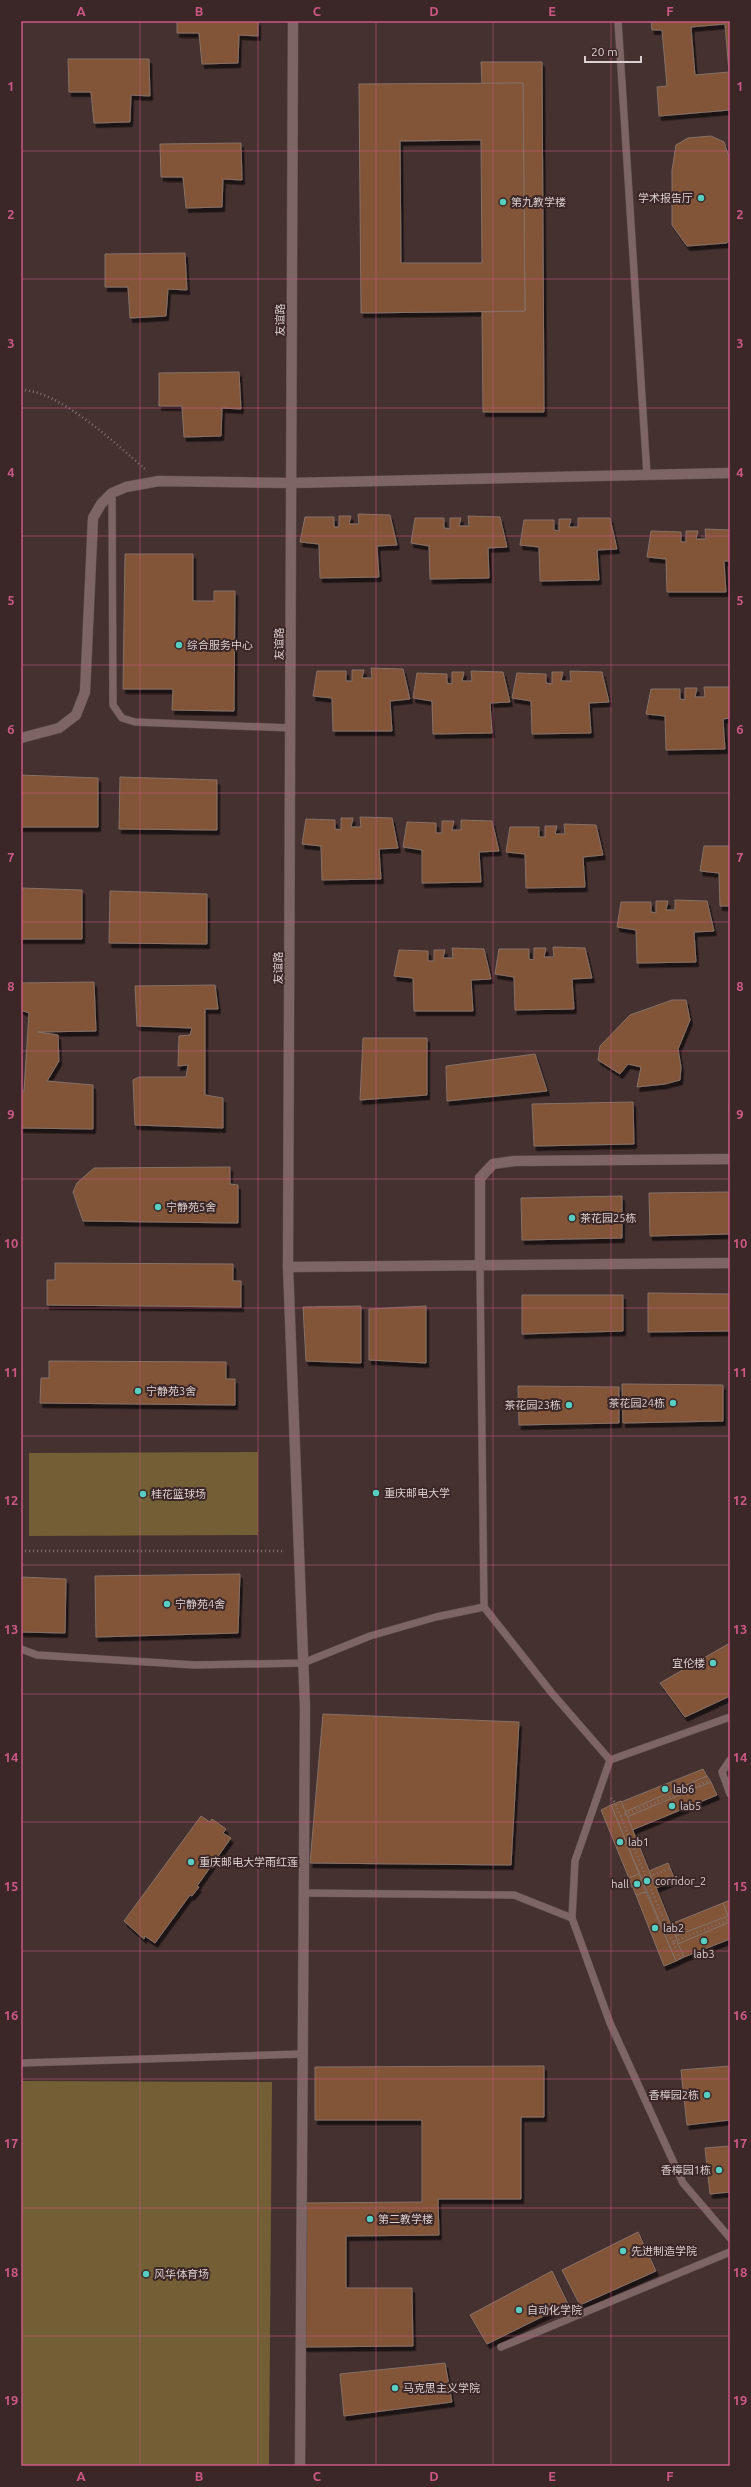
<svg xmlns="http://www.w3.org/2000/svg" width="751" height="2487" font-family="Ubuntu,'Noto Sans SC',sans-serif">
<defs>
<filter id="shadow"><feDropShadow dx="2.5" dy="4.5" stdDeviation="0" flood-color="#0009"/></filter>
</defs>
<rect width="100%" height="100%" fill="#463131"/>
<g fill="#735f35">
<polygon points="258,1452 258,1535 29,1536 29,1453"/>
<polygon points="21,2081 272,2082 269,2466 21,2466"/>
</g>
<g fill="#825438" stroke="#867166" fill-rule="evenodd" filter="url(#shadow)">
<polygon points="177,21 258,21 258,36 239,35 238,63 202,64 199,33 177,33"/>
<path d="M651,21H730V110L659,116L657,87L667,86L662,30H652ZM725,24L729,72L695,75L691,27Z"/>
<polygon points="68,59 149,59 150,96 131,95 130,122 94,123 91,92 69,92"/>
<polygon points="481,62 542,62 544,412 483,412 482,312 525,311 523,83 482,84"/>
<path d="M523,83L525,311L361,313L359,84ZM481,140L482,263H401L400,141Z"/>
<polygon points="711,136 724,142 730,160 730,238 727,243 687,246 672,225 672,170 676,145 688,138"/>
<polygon points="241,143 242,180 223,179 222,207 186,208 183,177 161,177 160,144"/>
<polygon points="185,253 187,290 168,289 166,316 130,318 128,287 105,287 105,254"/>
<polygon points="239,372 241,409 222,408 221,436 184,437 182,406 159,406 159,373"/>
<polygon points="358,514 390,515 397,545 377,546 379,577 320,578 319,544 300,542 305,517 334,517 334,527 339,527 339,516 351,516 349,524 359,524"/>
<polygon points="468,516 500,517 507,547 488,548 489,578 430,579 429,546 411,543 415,518 444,518 444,528 450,529 450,518 461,518 459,526 469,526"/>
<polygon points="578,518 610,518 617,549 597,550 599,580 540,581 539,547 520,545 524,520 554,520 554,530 559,531 559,519 571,519 569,527 578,527"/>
<polygon points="705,529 730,530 730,561 724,561 726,592 667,592 666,559 647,557 651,531 681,532 681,542 686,542 686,531 698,531 696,539 706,539"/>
<polygon points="125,554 193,554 193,601 214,601 214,591 235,591 234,711 172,710 173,689 123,689"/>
<polygon points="371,668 403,669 410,699 390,701 392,731 333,731 332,698 313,696 317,671 346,671 346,681 352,681 352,670 364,670 362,678 372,678"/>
<polygon points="471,671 503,672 510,702 490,703 492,733 433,734 432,701 413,698 417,673 447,674 447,683 452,684 452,672 464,672 462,681 472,681"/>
<polygon points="570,671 602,672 609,702 589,703 591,733 532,734 531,701 512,698 517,673 546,674 546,683 552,684 552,672 563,672 561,681 571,681"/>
<polygon points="704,687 730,687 730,718 723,719 725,749 666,750 665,716 646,714 651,689 680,689 680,699 685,700 685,688 697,688 695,697 705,697"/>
<polygon points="21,775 98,778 98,827 21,827"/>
<polygon points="120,777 217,780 217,830 119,829"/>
<polygon points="360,817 392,818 398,848 379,849 381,879 322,880 321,846 302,844 306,819 335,820 335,829 341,830 341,818 353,818 351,827 361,827"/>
<polygon points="461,820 492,821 499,851 479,852 481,882 422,883 422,850 403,847 407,822 436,823 436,833 442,833 442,821 454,821 452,830 461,830"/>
<polygon points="564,824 596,825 603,855 583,857 585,887 526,888 525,854 506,852 510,827 539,827 539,837 545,837 545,826 557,826 555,834 565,834"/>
<polygon points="704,846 730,846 730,906 720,906 719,873 700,871"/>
<polygon points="21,888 82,890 82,939 21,939"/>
<polygon points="110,891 207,894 207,944 109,943"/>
<polygon points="675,900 707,901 714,931 694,932 696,962 637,963 636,930 617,927 621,902 651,902 651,912 656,913 656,901 668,901 666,910 675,910"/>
<polygon points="553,947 585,948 592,978 572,979 574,1009 515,1010 514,977 495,974 499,949 529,949 529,959 534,960 534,948 546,948 544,957 554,957"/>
<polygon points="452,948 484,949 491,979 471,980 473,1011 414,1011 413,978 394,976 399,950 428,951 428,961 434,961 434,950 445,950 443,958 453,958"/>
<polygon points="94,982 96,1031 38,1032 58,1035 59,1061 47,1081 93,1085 93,1129 21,1128 21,1092 24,1091 29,1013 21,1010 21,983"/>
<polygon points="215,985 218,1009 205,1009 205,1095 223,1098 223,1128 135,1125 133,1080 139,1077 186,1077 188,1065 178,1066 179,1036 190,1035 192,1028 137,1026 135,986"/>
<polygon points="672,1000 686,1000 690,1020 678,1049 681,1067 680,1080 665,1084 637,1087 641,1067 628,1064 620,1074 598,1060 600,1046 630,1015"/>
<polygon points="363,1038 427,1038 427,1095 360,1100"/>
<polygon points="535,1054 547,1091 447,1101 446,1066"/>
<polygon points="633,1102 634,1144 534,1146 532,1104"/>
<polygon points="729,1104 730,1104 730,1144"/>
<polygon points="230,1167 230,1184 238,1185 238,1223 83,1221 73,1192 77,1183 94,1168"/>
<polygon points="730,1192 730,1234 650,1236 649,1193"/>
<polygon points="622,1196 622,1238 522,1240 521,1198"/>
<polygon points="55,1263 233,1264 233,1281 241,1281 241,1307 47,1305 47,1280 55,1280"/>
<polygon points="648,1293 730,1294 730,1331 648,1332"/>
<polygon points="522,1295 623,1295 623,1331 522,1334"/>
<polygon points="361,1306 361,1363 306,1361 303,1307"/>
<polygon points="426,1306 426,1363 369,1360 369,1309"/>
<polygon points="49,1361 226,1362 226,1379 235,1379 235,1405 40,1403 41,1378 49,1378"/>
<polygon points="622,1384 723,1385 723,1421 623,1423"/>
<polygon points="518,1386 619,1387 619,1423 519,1425"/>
<polygon points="240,1574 238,1633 96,1637 95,1576"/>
<polygon points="21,1577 66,1579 65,1633 21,1632"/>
<polygon points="730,1643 730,1696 685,1717 660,1683"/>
<polygon points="323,1714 519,1722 511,1865 310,1863"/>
<polygon points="703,1769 707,1776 625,1812 621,1802"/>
<polygon points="707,1776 711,1782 627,1817 625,1812"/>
<polygon points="711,1782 717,1795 632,1830 627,1817"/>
<polygon points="621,1801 684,1957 676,1961 611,1805"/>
<polygon points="611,1805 639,1874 629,1878 601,1810"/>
<polygon points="201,1816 210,1822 212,1819 226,1829 223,1833 231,1838 197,1886 199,1887 192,1896 190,1895 155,1943 145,1936 144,1939 124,1921"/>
<polygon points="668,1863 675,1880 656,1888 649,1871"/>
<polygon points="639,1874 646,1892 636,1895 629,1878"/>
<polygon points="646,1892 676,1961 664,1966 636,1895"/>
<polygon points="730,1900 730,1915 728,1916 723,1903"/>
<polygon points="723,1903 728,1916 676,1936 671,1924"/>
<polygon points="728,1916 730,1922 678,1944 676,1936"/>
<polygon points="730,1922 730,1939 684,1957 678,1944"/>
<polygon points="544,2066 544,2117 521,2117 521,2199 438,2199 439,2235 346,2236 346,2288 412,2288 413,2346 302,2347 301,2203 422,2202 422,2120 315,2120 315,2067"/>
<polygon points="730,2066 730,2120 687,2125 681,2070"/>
<polygon points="730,2146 730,2192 710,2194 705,2148"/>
<polygon points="638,2232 656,2271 580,2305 562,2270"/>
<polygon points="552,2271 568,2304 487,2344 470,2315"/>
<polygon points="445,2363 452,2402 344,2416 340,2374"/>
</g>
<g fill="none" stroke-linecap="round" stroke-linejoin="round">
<defs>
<g id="lane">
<polyline points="618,21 647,475"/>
<polyline points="112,493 113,705 122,718 135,722 291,728"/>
<polyline points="484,1607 551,1692 610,1760"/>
<polyline points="21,1649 37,1655 195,1665 303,1663 370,1636 436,1617 484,1607 480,1267"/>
<polyline points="610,1760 575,1861 572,1918 610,2023 683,2183 730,2238"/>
<polyline points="610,1760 730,1717"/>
<polyline points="730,1760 722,1772 730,1794"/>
<polyline points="303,1893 514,1895 572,1918"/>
<polyline points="21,2063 302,2054"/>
<polyline points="501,2347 730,2252"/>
</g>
<g id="street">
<polyline points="21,738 59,728 76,715 85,692 93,518 101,504 112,493 126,487 159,481 291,483 730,473"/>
<polyline points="288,1267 293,21"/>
<polyline points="480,1267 480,1178 493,1164 514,1161 730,1159"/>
<polyline points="300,2466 305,1708 288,1267 730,1263"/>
</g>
</defs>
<use href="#lane" stroke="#604f50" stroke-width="8"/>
<use href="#street" stroke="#604f50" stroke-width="11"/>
<g stroke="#847171" stroke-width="2.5" stroke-dasharray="1 3" stroke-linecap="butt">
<path d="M21,390C59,390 116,444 145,469"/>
<polyline points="21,1551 285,1551"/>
<polyline points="611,1798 615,1803 673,1942"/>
<polyline points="621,1816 710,1780"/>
<polyline points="646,1878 669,1869"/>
<polyline points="649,1884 671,1875"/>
<polyline points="627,1888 647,1880"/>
<polyline points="680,1959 673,1942 730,1919"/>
</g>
<use href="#lane" stroke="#7d6565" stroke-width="7"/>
<use href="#street" stroke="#7d6565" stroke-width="10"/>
</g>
<path fill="none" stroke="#cb5884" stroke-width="1" stroke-opacity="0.55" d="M140,21V2466M258,21V2466M376,21V2466M493,21V2466M611,21V2466M21,151H730M21,279H730M21,408H730M21,536H730M21,665H730M21,793H730M21,922H730M21,1051H730M21,1179H730M21,1308H730M21,1436H730M21,1565H730M21,1694H730M21,1822H730M21,1951H730M21,2079H730M21,2208H730M21,2336H730"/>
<g fill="#57cec1" stroke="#3b2727" stroke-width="1.5">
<circle cx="701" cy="198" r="4"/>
<circle cx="503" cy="202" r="4"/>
<circle cx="179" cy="645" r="4"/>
<circle cx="158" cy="1207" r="4"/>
<circle cx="572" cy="1218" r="4"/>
<circle cx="138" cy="1391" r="4"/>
<circle cx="673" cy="1403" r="4"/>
<circle cx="569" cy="1405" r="4"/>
<circle cx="376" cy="1493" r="4"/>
<circle cx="143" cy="1494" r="4"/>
<circle cx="167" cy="1604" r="4"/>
<circle cx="713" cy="1663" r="4"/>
<circle cx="665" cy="1789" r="4"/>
<circle cx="672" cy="1806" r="4"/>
<circle cx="620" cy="1842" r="4"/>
<circle cx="191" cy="1862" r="4"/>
<circle cx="647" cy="1881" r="4"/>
<circle cx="637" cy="1884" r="4"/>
<circle cx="655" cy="1928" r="4"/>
<circle cx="704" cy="1941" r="4"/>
<circle cx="707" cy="2095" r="4"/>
<circle cx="719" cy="2170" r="4"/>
<circle cx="370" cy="2219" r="4"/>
<circle cx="623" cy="2251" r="4"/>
<circle cx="146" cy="2274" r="4"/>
<circle cx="519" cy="2310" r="4"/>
<circle cx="395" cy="2388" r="4"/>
</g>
<g text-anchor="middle" stroke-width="4" stroke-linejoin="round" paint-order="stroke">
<g font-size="11" fill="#ddcfcf" stroke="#3b2727" text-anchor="start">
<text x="693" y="202" text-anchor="end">学术报告厅</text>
<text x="511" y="206">第九教学楼</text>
<text x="187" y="649">综合服务中心</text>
<text x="166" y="1211">宁静苑5舍</text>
<text x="580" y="1222">茶花园25栋</text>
<text x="146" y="1395">宁静苑3舍</text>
<text x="665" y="1407" text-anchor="end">茶花园24栋</text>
<text x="561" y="1409" text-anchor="end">茶花园23栋</text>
<text x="384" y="1497">重庆邮电大学</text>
<text x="151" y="1498">桂花篮球场</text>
<text x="175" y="1608">宁静苑4舍</text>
<text x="705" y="1667" text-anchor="end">宜伦楼</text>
<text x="673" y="1793">lab6</text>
<text x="680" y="1810">lab5</text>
<text x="628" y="1846">lab1</text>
<text x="199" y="1866">重庆邮电大学雨红莲</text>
<text x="655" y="1885">corridor_2</text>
<text x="629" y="1888" text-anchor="end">hall</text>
<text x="663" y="1932">lab2</text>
<text x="704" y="1958" text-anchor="middle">lab3</text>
<text x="699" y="2099" text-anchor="end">香樟园2栋</text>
<text x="711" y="2174" text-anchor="end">香樟园1栋</text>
<text x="378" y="2223">第二教学楼</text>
<text x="631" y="2255">先进制造学院</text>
<text x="154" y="2278">风华体育场</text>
<text x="527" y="2314">自动化学院</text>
<text x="403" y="2392">马克思主义学院</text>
</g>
<g font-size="11" fill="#ddcfcf" stroke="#3b2727">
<text transform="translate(280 320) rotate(-90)" y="4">友谊路</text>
<text transform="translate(279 644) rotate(-90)" y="4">友谊路</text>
<text transform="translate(278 968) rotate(-90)" y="4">友谊路</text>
</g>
</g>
<rect width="751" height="2487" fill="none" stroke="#3b2727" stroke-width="44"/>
<path d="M585 56v6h56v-6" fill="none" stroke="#ddcfcf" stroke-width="2"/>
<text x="591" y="56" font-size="12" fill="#ddcfcf" stroke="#3b2727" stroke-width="3" paint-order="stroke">20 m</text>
<rect x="22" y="22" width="707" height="2443" fill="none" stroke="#cb5884" stroke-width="1.5"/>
<g font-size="13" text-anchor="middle" font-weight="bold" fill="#cb5884">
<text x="81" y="16">A</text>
<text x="199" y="16">B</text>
<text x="317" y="16">C</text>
<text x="434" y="16">D</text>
<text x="552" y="16">E</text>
<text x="670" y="16">F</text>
<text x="11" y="91">1</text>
<text x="740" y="91">1</text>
<text x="11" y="219">2</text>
<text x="740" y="219">2</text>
<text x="11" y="348">3</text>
<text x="740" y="348">3</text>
<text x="11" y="477">4</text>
<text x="740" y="477">4</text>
<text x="11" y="605">5</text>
<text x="740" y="605">5</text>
<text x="11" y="734">6</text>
<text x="740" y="734">6</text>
<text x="11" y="862">7</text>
<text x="740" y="862">7</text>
<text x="11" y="991">8</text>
<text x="740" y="991">8</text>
<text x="11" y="1119">9</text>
<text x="740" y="1119">9</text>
<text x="11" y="1248">10</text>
<text x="740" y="1248">10</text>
<text x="11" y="1377">11</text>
<text x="740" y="1377">11</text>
<text x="11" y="1505">12</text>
<text x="740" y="1505">12</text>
<text x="11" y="1634">13</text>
<text x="740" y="1634">13</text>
<text x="11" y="1762">14</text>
<text x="740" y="1762">14</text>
<text x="11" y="1891">15</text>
<text x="740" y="1891">15</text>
<text x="11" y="2020">16</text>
<text x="740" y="2020">16</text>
<text x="11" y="2148">17</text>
<text x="740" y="2148">17</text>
<text x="11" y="2277">18</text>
<text x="740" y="2277">18</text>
<text x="11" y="2405">19</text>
<text x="740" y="2405">19</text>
<text x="81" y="2481">A</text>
<text x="199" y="2481">B</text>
<text x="317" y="2481">C</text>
<text x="434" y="2481">D</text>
<text x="552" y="2481">E</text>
<text x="670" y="2481">F</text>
</g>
</svg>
